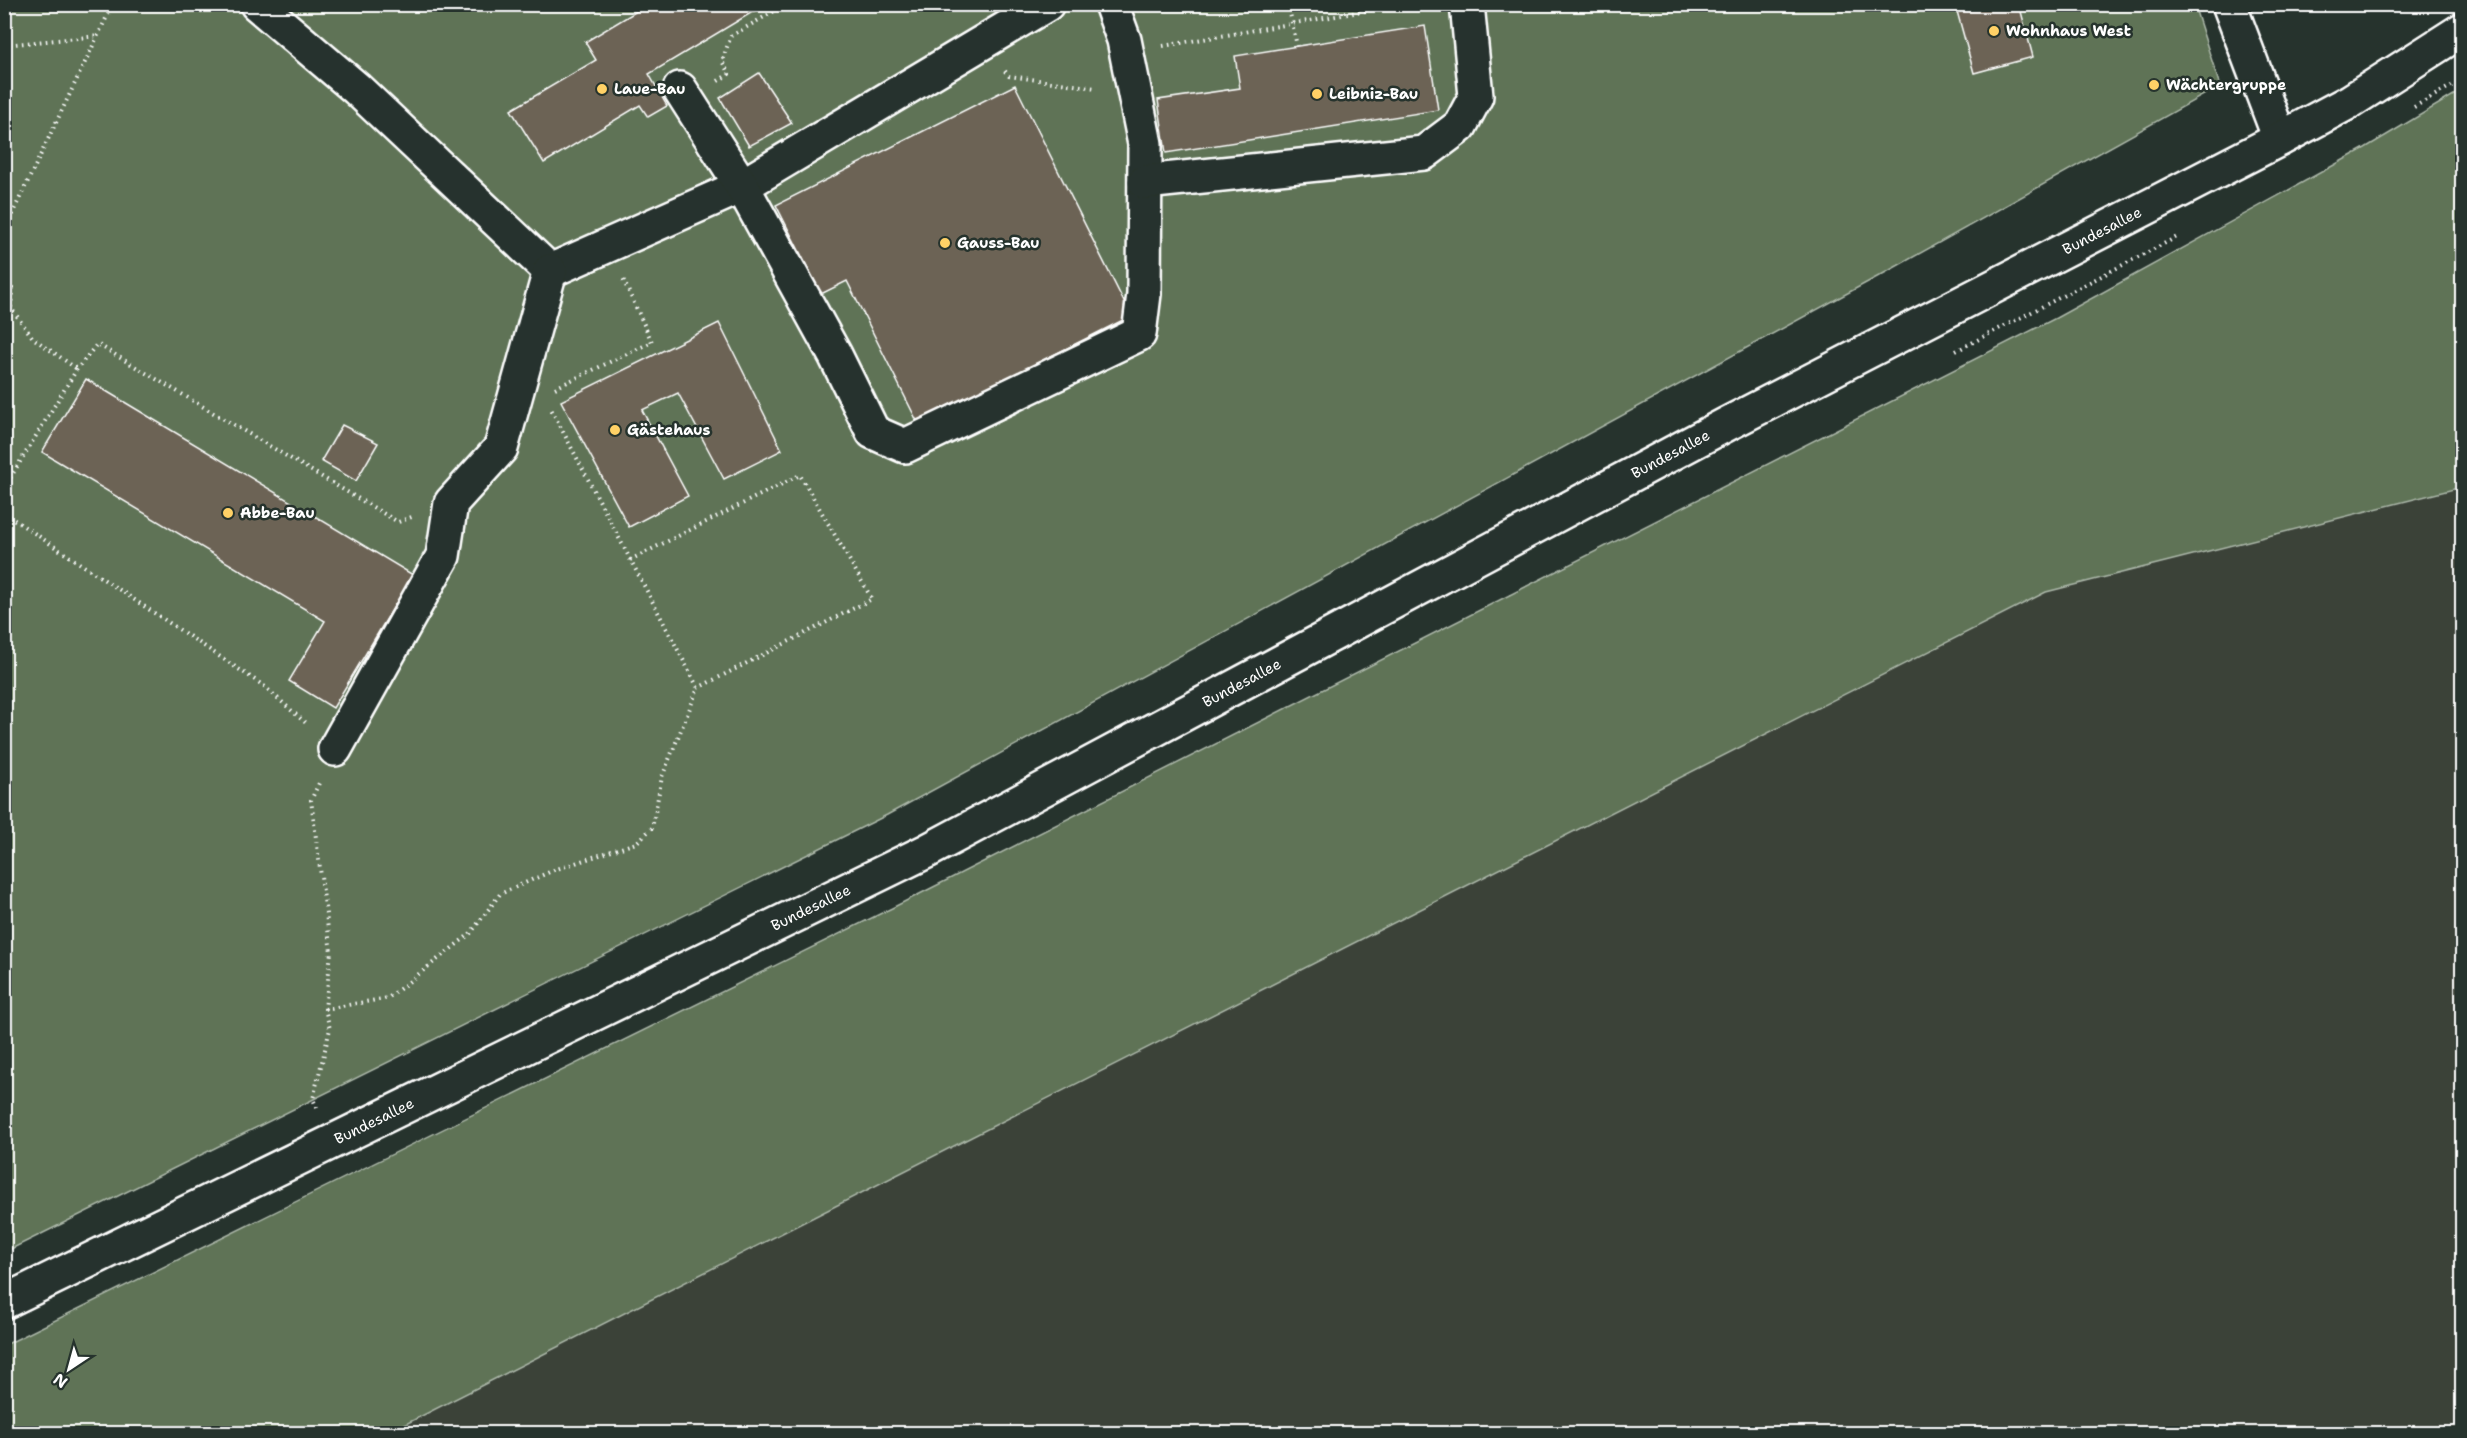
<svg xmlns="http://www.w3.org/2000/svg" width="2467" height="1438" font-family="'Shantell Sans',sans-serif">
<rect width="100%" height="100%" fill="#26332d"/>
<filter id="ink" filterUnits="userSpaceOnUse"><feTurbulence type="fractalNoise" baseFrequency=".0167" numOctaves="2"/><feDisplacementMap in="SourceGraphic" scale="12" xChannelSelector="R" yChannelSelector="G"/><feConvolveMatrix kernelMatrix="1 2 1 2 8 2 1 2 1" color-interpolation-filters="sRGB"/></filter>
<g filter="url(#ink)">
<polygon fill="#3b4239" points="2462,90 2462,1433 5,1434 5,1345 892,908 2056,318 2365,148"/>
<g fill="#5e7357" stroke="#aeb9ab" stroke-width="1.5">
<polygon points="5,5 2194,5 2220,86 1890,270 887,815 5,1252"/>
<polygon points="2462,90 2462,487 2046,592 388,1433 5,1433 5,1345 892,908 2056,318 2365,148"/>
</g>
<g fill="#6c6455" stroke="#fff" stroke-width="1.5">
<polygon points="640,4 766,4 649,74 667,106 648,117 640,105 544,163 511,110 596,60 585,42 642,8"/>
<polygon points="1955,4 2019,4 2033,57 1974,73"/>
<polygon points="1425,26 1438,110 1166,153 1158,100 1240,88 1235,56"/>
<polygon points="759,73 792,123 749,146 720,98"/>
<polygon points="1015,85 1131,316 918,423 847,281 821,294 776,205"/>
<polygon points="719,323 782,450 724,479 678,393 642,410 688,496 629,527 561,401"/>
<polygon points="86,379 413,575 333,708 289,681 325,621 42,452"/>
<polygon points="342,425 378,443 356,481 321,461"/>
</g>
<g fill="none" stroke-linecap="round" stroke-linejoin="round">
<defs>
<g id="minor">
<polyline points="257,4 357,89 550,271 742,186 1047,4"/>
<polyline points="2229,4 2280,139"/>
<polyline points="680,89 742,186 835,355 873,432 905,446 1139,334 1144,294 1145,144 1124,40 1111,4"/>
<polyline points="1145,182 1424,153 1460,126 1476,96 1467,4"/>
<polyline points="335,749 443,556 451,503 501,448 550,271"/>
</g>
<g id="major">
<path id="s1" d="M4,1302L927,851L1727,424L2280,139L2351,101L2462,30"/>
</g>
</defs>
<use href="#minor" stroke="#fff" stroke-width="38"/>
<use href="#major" stroke="#fff" stroke-width="38"/>
<g stroke="#fff" stroke-width="4" stroke-dasharray="1.5 4.5" stroke-linecap="butt">
<polyline points="1288,4 1297,46"/>
<polyline points="4,45 99,36"/>
<polyline points="1163,46 1405,4"/>
<polyline points="1005,71 1009,76 1096,88"/>
<polyline points="718,81 729,74 722,61 731,36 787,4"/>
<polyline points="2414,107 2462,80"/>
<polyline points="4,231 113,4"/>
<polyline points="4,279 12,288 11,308 33,338 77,369"/>
<polyline points="1956,351 2179,236"/>
<polyline points="555,388 652,342 622,277"/>
<polyline points="4,488 77,369 97,344 398,522 412,517"/>
<polyline points="4,513 264,686 308,725"/>
<polyline points="630,560 800,475 872,599 698,688"/>
<polyline points="325,1009 388,998 470,934 500,894 554,870 636,843 652,828 662,777 698,688 550,407"/>
<polyline points="317,1108 313,1099 330,1029 325,1009 331,952 311,800 320,781"/>
</g>
<use href="#minor" stroke="#26332d" stroke-width="33"/>
<use href="#major" stroke="#26332d" stroke-width="33"/>
</g>
</g>
<g fill="#ffd166" stroke="#26332d" stroke-width="2">
<circle cx="1994" cy="31" r="6"/>
<circle cx="2154" cy="85" r="6"/>
<circle cx="602" cy="89" r="6"/>
<circle cx="1317" cy="94" r="6"/>
<circle cx="945" cy="243" r="6"/>
<circle cx="615" cy="430" r="6"/>
<circle cx="228" cy="513" r="6"/>
</g>
<g text-anchor="middle" stroke-width="5" stroke-linejoin="round" paint-order="stroke">
<g font-size="15" font-weight="bold" fill="#fff" stroke="#26332d" text-anchor="start">
<text x="2006" y="36">Wohnhaus West</text>
<text x="2166" y="90">Wächtergruppe</text>
<text x="614" y="94">Laue-Bau</text>
<text x="1329" y="99">Leibniz-Bau</text>
<text x="957" y="248">Gauss-Bau</text>
<text x="627" y="435">Gästehaus</text>
<text x="240" y="518">Abbe-Bau</text>
</g>
<g font-size="15" fill="#fff" stroke="#26332d">
<text dy="5" stroke="none"><textPath href="#s1" startOffset="2356">Bundesallee</textPath></text>
<text dy="5" stroke="none"><textPath href="#s1" startOffset="1870">Bundesallee</textPath></text>
<text dy="5" stroke="none"><textPath href="#s1" startOffset="1384">Bundesallee</textPath></text>
<text dy="5" stroke="none"><textPath href="#s1" startOffset="898">Bundesallee</textPath></text>
<text dy="5" stroke="none"><textPath href="#s1" startOffset="412">Bundesallee</textPath></text>
</g>
</g>
<rect width="2467" height="1438" fill="none" stroke="#26332d" stroke-width="24"/>
<rect x="12" y="12" width="2443" height="1414" fill="none" stroke="#fff" stroke-width="2" filter="url(#ink)"/>
<g transform="translate(69 1369) rotate(216)" stroke="#26332d" stroke-width="4.5" paint-order="stroke">
<path d="M0-4.5L10 22L0 15L-10 22Z" fill="#ffffff"/>
<text y="-9" font-size="16" font-weight="bold" text-anchor="middle" fill="#ffffff">N</text>
</g>
</svg>
